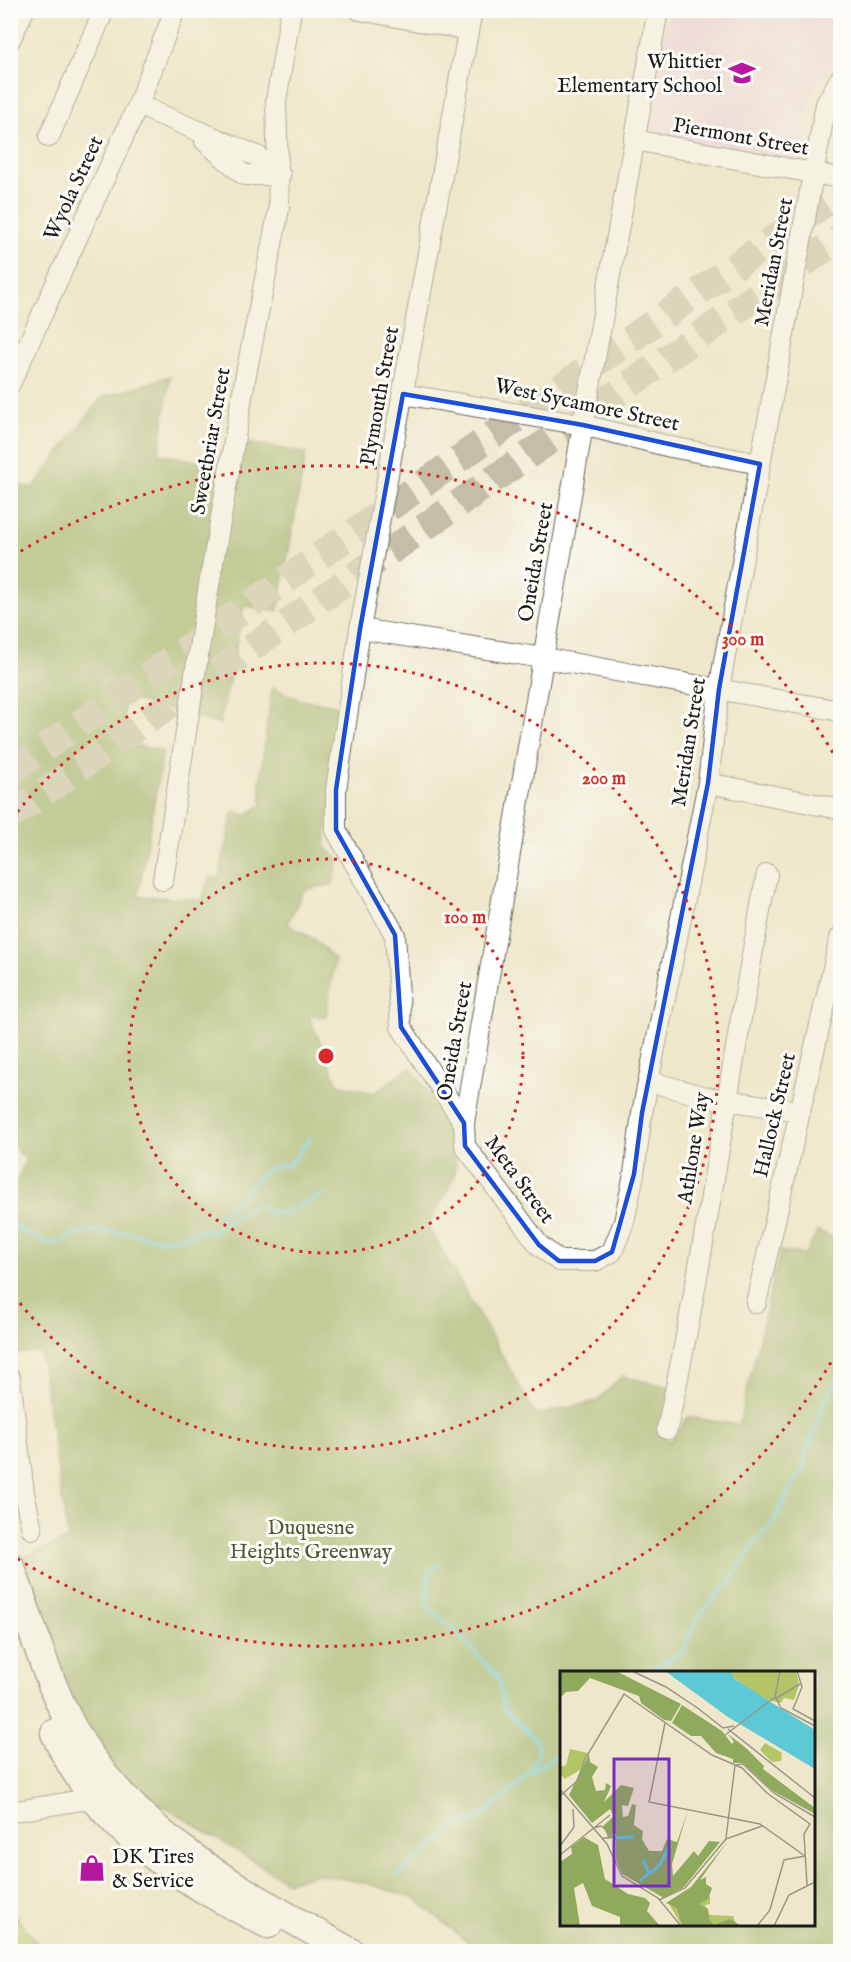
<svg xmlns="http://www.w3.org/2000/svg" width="851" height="1962" font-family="'IM FELL English',serif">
<rect width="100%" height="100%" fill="#fdfcf7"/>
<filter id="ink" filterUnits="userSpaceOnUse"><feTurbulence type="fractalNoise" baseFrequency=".0167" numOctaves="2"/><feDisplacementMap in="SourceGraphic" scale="12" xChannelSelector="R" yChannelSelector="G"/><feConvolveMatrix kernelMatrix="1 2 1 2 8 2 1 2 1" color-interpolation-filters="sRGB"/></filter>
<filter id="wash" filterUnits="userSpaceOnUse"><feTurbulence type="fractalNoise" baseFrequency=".008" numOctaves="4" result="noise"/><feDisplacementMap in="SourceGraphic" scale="24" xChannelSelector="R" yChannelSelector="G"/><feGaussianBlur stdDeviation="1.35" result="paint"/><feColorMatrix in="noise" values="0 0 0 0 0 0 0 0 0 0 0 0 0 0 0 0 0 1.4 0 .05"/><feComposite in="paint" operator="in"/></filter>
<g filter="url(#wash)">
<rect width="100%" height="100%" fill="#eee7cb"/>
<polygon fill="#eed0e8" points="669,11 840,11 840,52 812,94 801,162 646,136"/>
<polygon fill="#b4c568" stroke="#687042" stroke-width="1.5" points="11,1914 14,1914 33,1939 48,1951 11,1951"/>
<path fill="#8faa5c" stroke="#56633c" stroke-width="1.5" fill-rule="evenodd" d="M170,376L159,454L218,465L244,442L306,453L278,611L244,606L220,724L124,697V743L163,751L138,896L202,900L209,878H219L233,812L246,815L262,805L260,780L272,687L300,700L341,706L325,847L338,859L333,884L304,890L287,924L314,939L335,960L326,1017L309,1016L338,1084L374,1093L410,1067C433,1098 460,1130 455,1172C453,1186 435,1212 428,1226L536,1415L597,1401L622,1376L670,1387L659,1435L671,1441L688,1417L739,1425L780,1251L805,1254L818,1231L840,1241V1951H478L414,1898L366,1883L318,1874L287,1882L122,1780L76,1708L22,1558L68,1539L40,1351L15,1354L11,1329V1187L16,1183L26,1159L10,1144V484L33,488L101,398ZM562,1672H814V1924H562Z"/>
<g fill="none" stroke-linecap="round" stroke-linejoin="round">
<g stroke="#5dc8d6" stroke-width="4">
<polyline points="296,1158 310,1138"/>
<polyline points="316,1198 324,1193"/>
<path d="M225,1223L220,1218C223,1209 230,1207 236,1202C253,1189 262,1161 288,1166L294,1159"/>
<polyline points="10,1224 46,1243 59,1243 78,1233 99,1231 129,1233 155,1239 177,1239 203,1230 212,1232 257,1203 273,1213 286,1213 313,1199"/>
<polyline points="648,1672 685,1651 687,1639 702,1612 729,1583 758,1538 771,1526 794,1482 804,1469 805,1457 825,1401 840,1375"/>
<polyline points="530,1773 562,1751"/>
<path d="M397,1876L458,1825L477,1819L500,1801L530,1773L539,1751L535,1739L504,1709L498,1677L449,1625L429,1609C428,1592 423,1577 438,1564"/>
</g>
</g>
</g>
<g filter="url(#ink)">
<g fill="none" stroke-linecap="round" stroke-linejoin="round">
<g stroke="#c4bea8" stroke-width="28" stroke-dasharray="28 14" stroke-linecap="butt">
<polyline points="10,772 840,193"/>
<polyline points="10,816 840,238"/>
</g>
<defs>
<g id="minor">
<polyline points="359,10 468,30"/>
<polyline points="472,10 360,629 336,790 336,830 395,935 401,1027 464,1123 465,1146 539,1245 559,1261 595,1261 612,1252 624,1222 634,1174 642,1113 708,783 719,689 826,104 840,79"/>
<polyline points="10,40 24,10"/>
<polyline points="138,105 259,157 280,175"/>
<polyline points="49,137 104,10"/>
<polyline points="634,140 840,178"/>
<polyline points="205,141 244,175 280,175"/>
<polyline points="10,384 138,105 175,10"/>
<polyline points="403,394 583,425 671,447 760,464"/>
<polyline points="360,629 543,658 840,711"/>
<polyline points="708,783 840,809"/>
<polyline points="163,880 208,591 246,374 279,209 276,101 291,10"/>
<polyline points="648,1081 706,1097 798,1111"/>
<polyline points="464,1123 583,425 658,10"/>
<polyline points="756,1303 840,938"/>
<polyline points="10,1378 24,1493 32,1529"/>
<path d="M667,1429C707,1246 731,1059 767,874"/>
<polyline points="10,1812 94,1798"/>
</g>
<g id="highway">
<path d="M10,1566C30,1619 45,1677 72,1727C131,1836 246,1893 350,1952"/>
<path d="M55,1733C101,1833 175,1876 268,1924"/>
</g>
</defs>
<use href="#minor" stroke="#666359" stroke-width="22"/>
<use href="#highway" stroke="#666359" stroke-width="31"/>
<use href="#minor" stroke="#fff" stroke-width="20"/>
<use href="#highway" stroke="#fff" stroke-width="28"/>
</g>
</g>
<path d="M0 0H851V1962H0ZM403,394L583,425L760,464L719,689L708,783L642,1113L634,1174L612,1252L595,1261H559L539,1245L465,1146L464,1123L401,1027L395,935L336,830V790L360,629Z" fill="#eee7cb" fill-opacity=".55" fill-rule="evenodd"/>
<path fill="none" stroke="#1d4ed8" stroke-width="4.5" stroke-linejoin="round" d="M403,394L583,425L760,464L719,689L708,783L642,1113L634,1174L612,1252L595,1261H559L539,1245L465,1146L464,1123L401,1027L395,935L336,830V790L360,629Z"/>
<g fill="none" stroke="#d62828" stroke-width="3" stroke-dasharray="3 6">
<circle cx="326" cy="1056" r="197"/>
<path d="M12 819A393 393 0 1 1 12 1293"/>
<path d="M840 1347A590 590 0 0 1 13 1556M13 556A590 590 0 0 1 840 765"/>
</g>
<defs>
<symbol id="school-bare" viewBox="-9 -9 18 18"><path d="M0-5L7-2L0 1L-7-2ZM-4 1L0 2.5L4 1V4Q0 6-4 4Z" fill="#b5179e" stroke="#fdfcf7" stroke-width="2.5" paint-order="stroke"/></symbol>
<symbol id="shop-bare" viewBox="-9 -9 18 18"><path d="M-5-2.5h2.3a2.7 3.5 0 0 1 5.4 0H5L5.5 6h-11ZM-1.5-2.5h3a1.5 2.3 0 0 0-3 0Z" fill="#b5179e" stroke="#fdfcf7" stroke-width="2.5" paint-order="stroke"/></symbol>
</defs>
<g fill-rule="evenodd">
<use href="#school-bare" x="723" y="54" width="38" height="38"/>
<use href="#shop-bare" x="73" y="1849" width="38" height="38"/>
</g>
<g text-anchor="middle" stroke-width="6" stroke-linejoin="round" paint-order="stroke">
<g font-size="21" fill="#1c1c1c" stroke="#fdfcf7" text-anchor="end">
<text x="722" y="68">Whittier<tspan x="722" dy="24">Elementary School</tspan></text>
<text x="112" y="1863" text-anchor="start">DK Tires<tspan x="112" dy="24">&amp; Service</tspan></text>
</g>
<g font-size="21" fill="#1c1c1c" stroke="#fdfcf7">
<text transform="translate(741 136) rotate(10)" y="7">Piermont Street</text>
<text transform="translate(73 188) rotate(-65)" y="7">Wyola Street</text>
<text transform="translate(773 262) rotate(-79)" y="7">Meridan Street</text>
<text transform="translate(379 396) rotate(-80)" y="7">Plymouth Street</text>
<text transform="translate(587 404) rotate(12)" y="7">West Sycamore Street</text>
<text transform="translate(210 441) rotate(-80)" y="7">Sweetbriar Street</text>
<text transform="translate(535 562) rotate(-80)" y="7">Oneida Street</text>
<text transform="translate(688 742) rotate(-81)" y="7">Meridan Street</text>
<text transform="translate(454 1041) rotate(-80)" y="7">Oneida Street</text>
<text transform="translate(774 1115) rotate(-77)" y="7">Hallock Street</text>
<text transform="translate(693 1148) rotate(-81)" y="7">Athlone Way</text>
<text transform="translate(520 1179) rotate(54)" y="7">Meta Street</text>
</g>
<g font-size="21" fill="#515737" stroke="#fdfcf7">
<text x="311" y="1534">Duquesne<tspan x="311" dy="24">Heights Greenway</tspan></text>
</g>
</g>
<g transform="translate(560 1671)">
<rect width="255" height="255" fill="#eee7cb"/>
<path d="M171,0H236L239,14L234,29L224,27L221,32L206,29L172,6ZM205,72L222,82L221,90L212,91L200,79ZM10,78L28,82L20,99L5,108L0,103V96L6,94ZM145,220L150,226V233L145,234L150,244L173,245L177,255H122L109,233Z" fill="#b4c568"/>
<path d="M0,0H56L121,33L111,50L104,49L81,32L79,25L30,7L18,20L6,21L0,27ZM122,34L162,60L172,73L174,71L168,63L186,77L204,95L203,98L255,137V143L213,120L183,92H173V88L156,82L141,65H131L112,52ZM29,83L30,91L38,96L32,106L36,120L45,119L46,112L51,115L44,131L61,114L74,117L68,135L62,134L63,146L68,145L72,133L76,134L74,154L83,160L82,168L89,180H102L107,168L117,171L128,139L112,193L113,205L134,180L138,185L149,170L160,171L124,216L104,227L62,203L56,189V163L52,162L53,167L49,168L43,155L54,145L50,138L32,152L9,124ZM24,166L38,174L45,208L68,223L85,227L90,232L87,240L100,255H60V246L32,235L23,212L14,217L20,255H0V191L12,183L11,176ZM167,171L140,209L146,206V213L152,217L148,228L139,233L148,238L149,248L154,254L170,248L181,255H122L117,237L106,232L131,216Z" fill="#8faa5c"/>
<path d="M105,0H171L173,7L255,59V98L168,46Z" fill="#5dc8d6"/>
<path fill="none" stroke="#5dc8d6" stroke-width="3" d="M54,167L74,166M89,203L99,195L110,174M80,210L89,202L83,189"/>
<path fill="none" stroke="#9a9685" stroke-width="1.5" d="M72,0L106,16L139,38M237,0L242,16L233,38L255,50M215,25L221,37L255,55M215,28L240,13M135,35L163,57L174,55M105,52L89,131L200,153L245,185M168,58L255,127M165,64L215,26L220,0M175,94L183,93L214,122L255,146M0,118L47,173L62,205L98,227L121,255M0,125L17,110L25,88L64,23L152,84L182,97L207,122L250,153L244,163L247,214M33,157L41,155L49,161L48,167H41M166,167L175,94M0,175L14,156L13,138M0,184L50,144M99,229L125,217L166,168L202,155M197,255L210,239L224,189L245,185M214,255L229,224L255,211"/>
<path fill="#7b2cbf" fill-opacity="0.15" stroke="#7b2cbf" stroke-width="3" d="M54,88H109V215H54Z"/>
<rect width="255" height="255" fill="none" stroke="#1c1c1c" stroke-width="3"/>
</g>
<circle cx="326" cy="1056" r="9" fill="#d62828" stroke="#fdfcf7" stroke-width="3"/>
<g font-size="18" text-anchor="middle" font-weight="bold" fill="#d62828" stroke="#fdfcf7" stroke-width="6" stroke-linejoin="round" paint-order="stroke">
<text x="743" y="645">300 m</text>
<text x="604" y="784">200 m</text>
<text x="465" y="923">100 m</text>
</g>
<rect width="851" height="1962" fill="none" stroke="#fdfcf7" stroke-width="36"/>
</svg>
